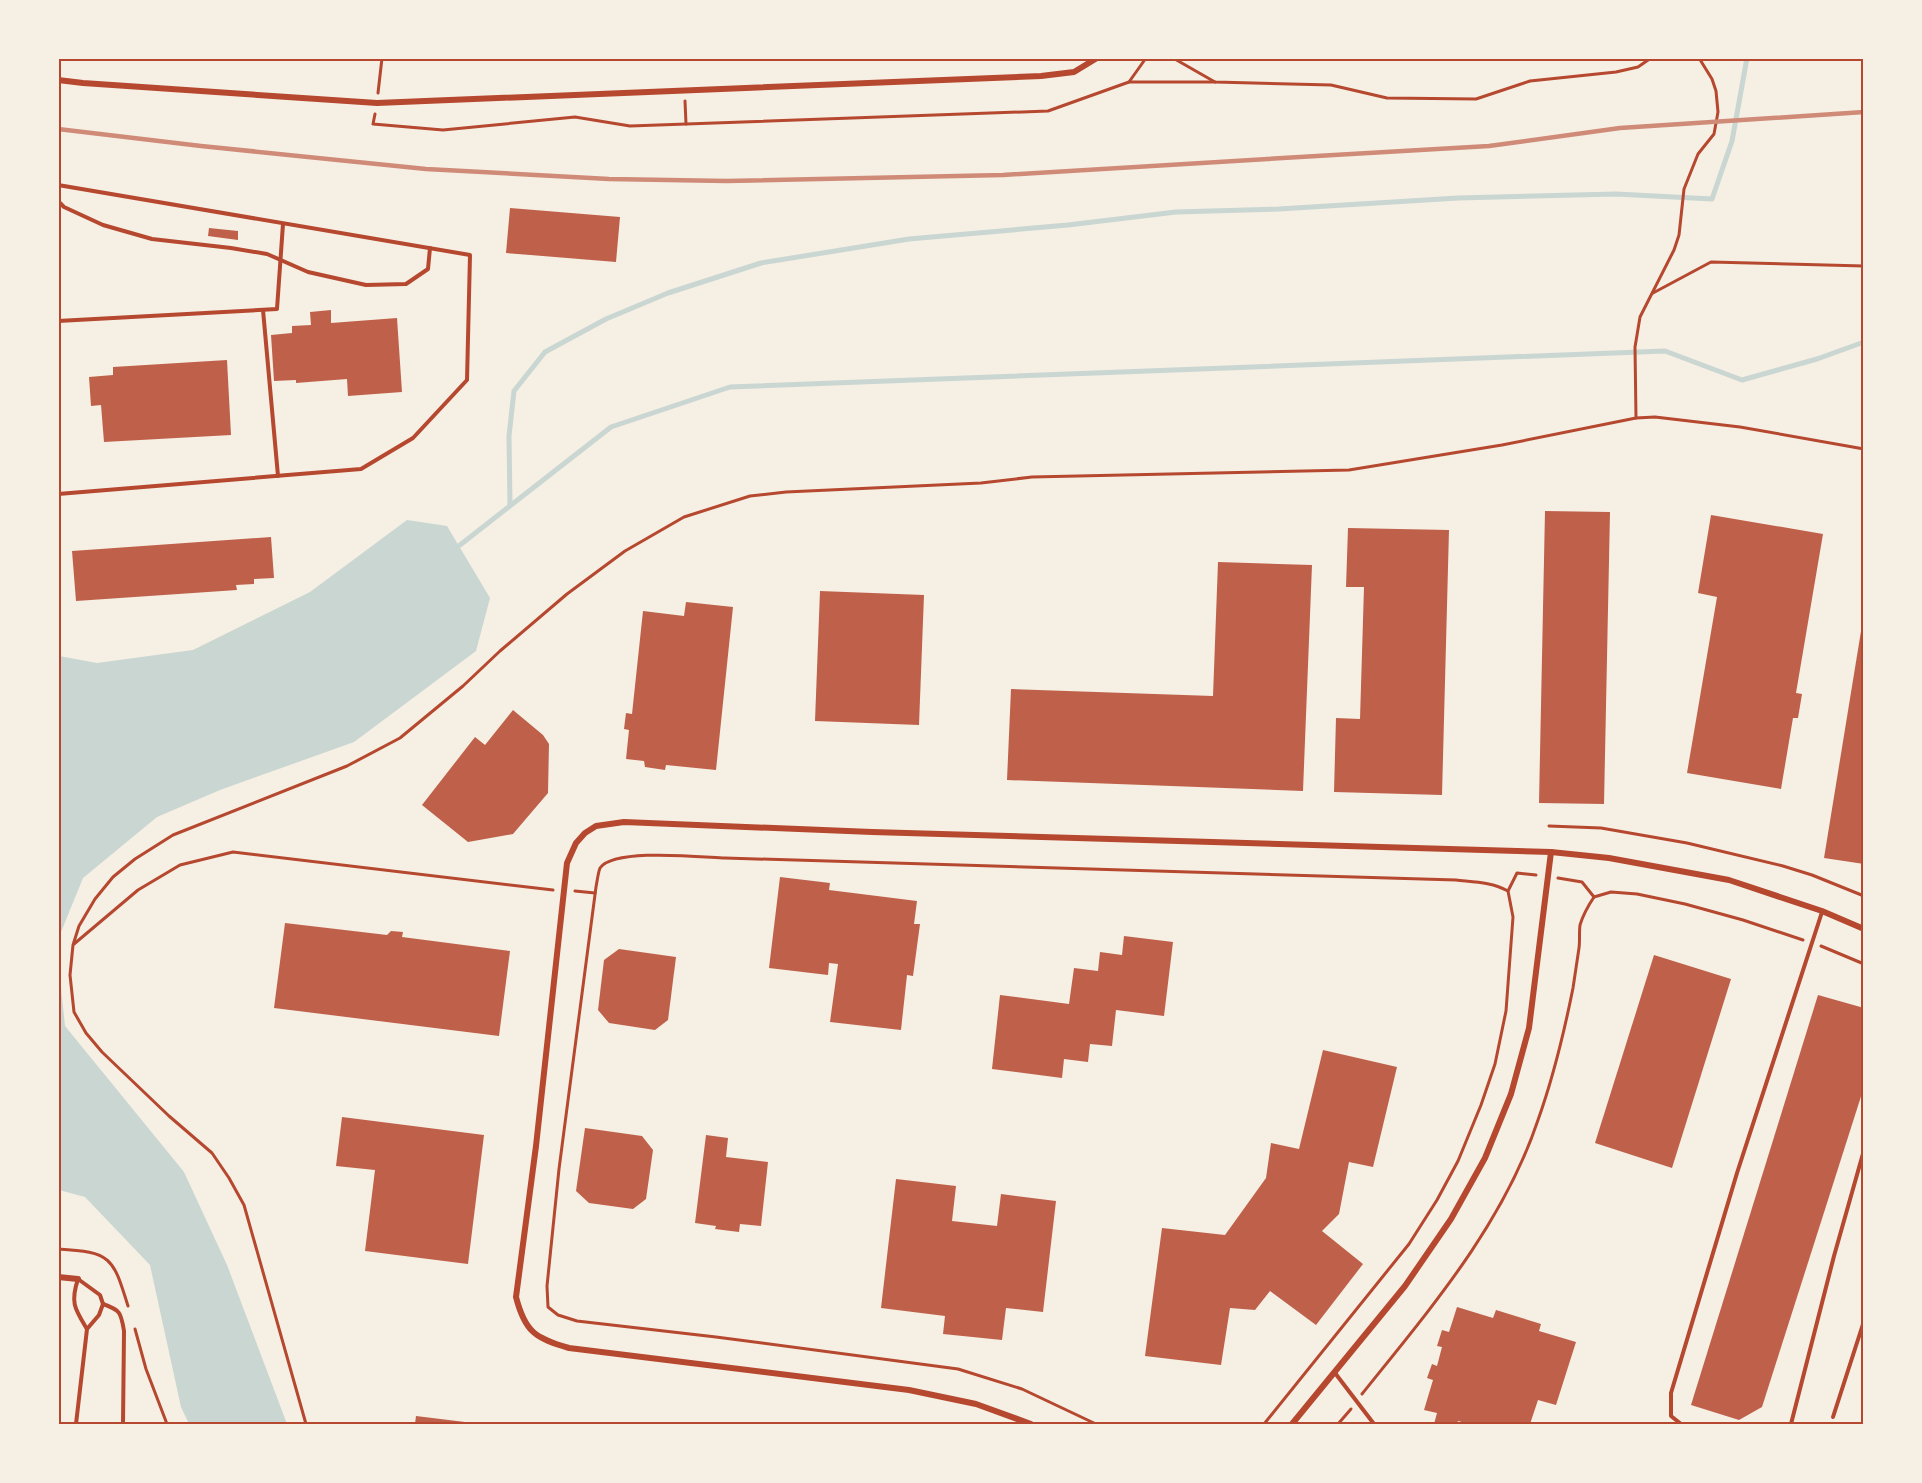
<svg xmlns="http://www.w3.org/2000/svg" width="1922" height="1483" font-family="Karla,sans-serif">
<rect width="100%" height="100%" fill="#f6efe4"/>
<g fill="#c9d6d2">
<polygon points="407,520 447,526 490,598 476,651 354,742 220,790 157,817 83,878 59,937 59,656 97,663 193,650 310,592"/>
<polygon points="59,969 65,1026 184,1172 227,1265 287,1424 189,1424 181,1407 150,1265 85,1197 59,1190"/>
</g>
<g fill="none" stroke-linecap="round" stroke-linejoin="round">
<g stroke="#c9d6d2" stroke-width="5">
<polyline points="510,505 509,436 514,391 545,352 606,319 668,293 761,263 909,239 1068,225 1176,212 1279,209 1458,198 1616,194 1712,199 1732,141 1747,58"/>
<polyline points="460,545 611,427 730,387 1665,351 1742,380 1817,359 1864,342"/>
</g>
</g>
<g fill="#bf614a">
<polygon points="510,208 620,217 616,262 506,253"/>
<polygon points="209,228 238,231 238,240 208,236"/>
<polygon points="331,310 331,323 397,318 402,392 348,396 347,379 296,383 296,380 274,381 271,335 292,333 292,326 311,325 310,312"/>
<polygon points="227,360 231,435 104,442 101,405 91,406 89,377 113,375 113,367"/>
<polygon points="1545,511 1610,512 1604,804 1539,803"/>
<polygon points="1711,515 1823,534 1796,693 1802,694 1798,718 1793,718 1781,789 1687,773 1717,597 1698,593"/>
<polygon points="1348,528 1449,530 1442,795 1334,792 1336,718 1360,719 1364,587 1346,587"/>
<polygon points="271,537 274,578 254,579 254,584 236,585 237,590 76,601 72,551"/>
<polygon points="1218,562 1312,565 1303,791 1007,780 1011,689 1213,696"/>
<polygon points="820,591 924,595 919,725 815,721"/>
<polygon points="686,602 733,607 716,770 666,765 665,770 645,767 644,761 626,759 629,730 624,729 626,713 632,714 643,611 684,616"/>
<polygon points="1862,625 1864,626 1864,864 1824,858"/>
<polygon points="513,710 543,735 549,744 548,793 513,834 468,842 422,805 475,737 485,745"/>
<polygon points="780,877 830,883 829,890 917,901 914,924 920,924 913,976 907,975 901,1030 830,1022 838,964 829,963 828,975 769,968"/>
<polygon points="285,923 387,935 391,931 403,932 402,937 510,951 499,1036 274,1008"/>
<polygon points="1124,936 1173,942 1164,1016 1116,1010 1112,1046 1090,1044 1088,1062 1064,1059 1062,1078 992,1069 1000,995 1069,1004 1074,968 1098,971 1100,952 1122,955"/>
<polygon points="619,949 676,957 668,1020 655,1030 609,1023 598,1010 604,960"/>
<polygon points="1654,955 1731,979 1672,1168 1595,1143"/>
<polygon points="1818,995 1864,1008 1864,1087 1762,1407 1739,1420 1691,1405"/>
<polygon points="1323,1050 1397,1067 1373,1167 1349,1162 1339,1214 1322,1231 1363,1264 1316,1325 1270,1291 1255,1310 1230,1308 1221,1365 1145,1356 1162,1228 1225,1235 1266,1178 1271,1143 1299,1149"/>
<polygon points="342,1117 484,1135 468,1264 365,1251 375,1170 336,1166"/>
<polygon points="585,1128 642,1136 653,1150 646,1199 633,1209 589,1203 576,1191"/>
<polygon points="706,1135 728,1138 726,1157 768,1162 761,1226 740,1224 739,1232 715,1229 716,1226 695,1223"/>
<polygon points="896,1179 956,1186 952,1221 997,1226 1001,1194 1056,1201 1043,1312 1006,1308 1002,1340 943,1334 945,1316 881,1308"/>
<polygon points="1457,1307 1493,1318 1496,1310 1541,1324 1539,1331 1576,1342 1556,1405 1538,1400 1530,1424 1469,1424 1458,1421 1457,1424 1434,1424 1437,1413 1424,1410 1433,1380 1427,1378 1432,1364 1437,1366 1442,1347 1437,1346 1442,1330 1449,1332"/>
<polygon points="416,1416 465,1422 464,1424 415,1424"/>
</g>
<g fill="none" stroke-linecap="round" stroke-linejoin="round">
<g stroke="#b5482f" stroke-width="3">
<polyline points="1173,58 1215,82 1331,85 1387,98 1476,99 1530,81 1616,72 1638,67 1651,58"/>
<polyline points="1129,82 1146,58"/>
<polyline points="378,93 382,58"/>
<polyline points="685,101 686,124"/>
<polyline points="375,114 373,124 443,130 575,117 630,126 1048,111 1129,82 1215,82"/>
<polyline points="1653,293 1711,262 1864,266"/>
<polyline points="1636,418 1635,347 1640,317 1674,250 1679,235 1684,189 1698,154 1714,134 1718,112 1716,91 1712,79 1699,58"/>
<polyline points="1549,826 1601,828 1687,843 1783,866 1812,875 1864,896"/>
<polyline points="1558,878 1582,882 1594,897 1611,892 1637,894 1685,904 1743,920 1803,940"/>
<polyline points="575,891 595,893"/>
<polyline points="74,944 138,890 180,865 233,852 553,890"/>
<polyline points="1821,946 1864,964"/>
<path d="M58,1249C111,1252 113,1257 128,1306"/>
<polyline points="135,1329 146,1369 167,1424"/>
<path d="M1362,1394C1430,1309 1503,1225 1538,1120C1553,1078 1564,1033 1573,988C1575,975 1577,961 1579,948C1580,941 1579,933 1580,925C1583,915 1588,906 1594,897"/>
<polyline points="306,1424 244,1205 229,1178 212,1153 169,1116 102,1052 86,1033 74,1012 70,975 73,945 79,926 95,899 113,877 135,859 173,835 347,766 400,738 463,686 500,651 567,594 625,551 684,517 750,496 786,492 981,483 1032,477 1349,470 1502,445 1636,418 1655,417 1740,427 1864,449"/>
<path d="M1096,1424L1022,1389L958,1369L716,1337L577,1321L558,1315L548,1307L547,1286L559,1169L596,887C597,882 598,873 600,868C614,848 700,857 725,858L1456,880C1474,882 1492,882 1508,891"/>
<polyline points="1264,1424 1409,1244 1437,1200 1458,1161 1481,1105 1495,1064 1506,1011 1513,917 1508,891 1517,873 1536,875"/>
<polyline points="1338,1424 1351,1409"/>
</g>
<g stroke="#b5482f" stroke-width="4">
<polyline points="58,185 470,255 467,380 413,438 361,469 58,494"/>
<polyline points="58,201 64,207 103,225 152,239 231,248 267,254 308,272 366,285 406,284 428,269 430,248"/>
<polyline points="263,310 278,476"/>
<polyline points="58,321 277,309 283,224"/>
<path d="M103,1304C120,1310 121,1312 124,1331L123,1424"/>
<polyline points="1335,1373 1374,1424"/>
<polyline points="1833,1417 1864,1321"/>
<path d="M76,1424L87,1329L99,1315L103,1304L100,1295L78,1279C70,1303 75,1309 87,1329"/>
<polyline points="1681,1424 1671,1416 1671,1393 1737,1173 1822,912"/>
<polyline points="1791,1424 1834,1256 1864,1150"/>
</g>
<g stroke="#b5482f" stroke-width="6">
<polyline points="58,80 83,83 377,103 1041,76 1074,72 1097,58"/>
<polyline points="58,1277 78,1279"/>
<path d="M1031,1424L976,1404L909,1390L569,1348C535,1338 525,1332 516,1297L536,1146L567,863L576,843L585,833L596,826L624,822L872,832L1551,852L1609,858L1729,880L1822,911L1864,929"/>
<polyline points="1292,1424 1405,1286 1451,1219 1485,1158 1511,1094 1529,1028 1551,852"/>
</g>
<polyline stroke="#cf8b77" stroke-width="4.5" points="58,129 201,146 426,169 609,179 727,181 1003,175 1334,155 1489,146 1620,128 1864,112"/>
</g>
<rect width="1922" height="1483" fill="none" stroke="#f6efe4" stroke-width="120"/>
<rect x="60" y="60" width="1802" height="1363" fill="none" stroke="#b5482f" stroke-width="2"/>
</svg>
